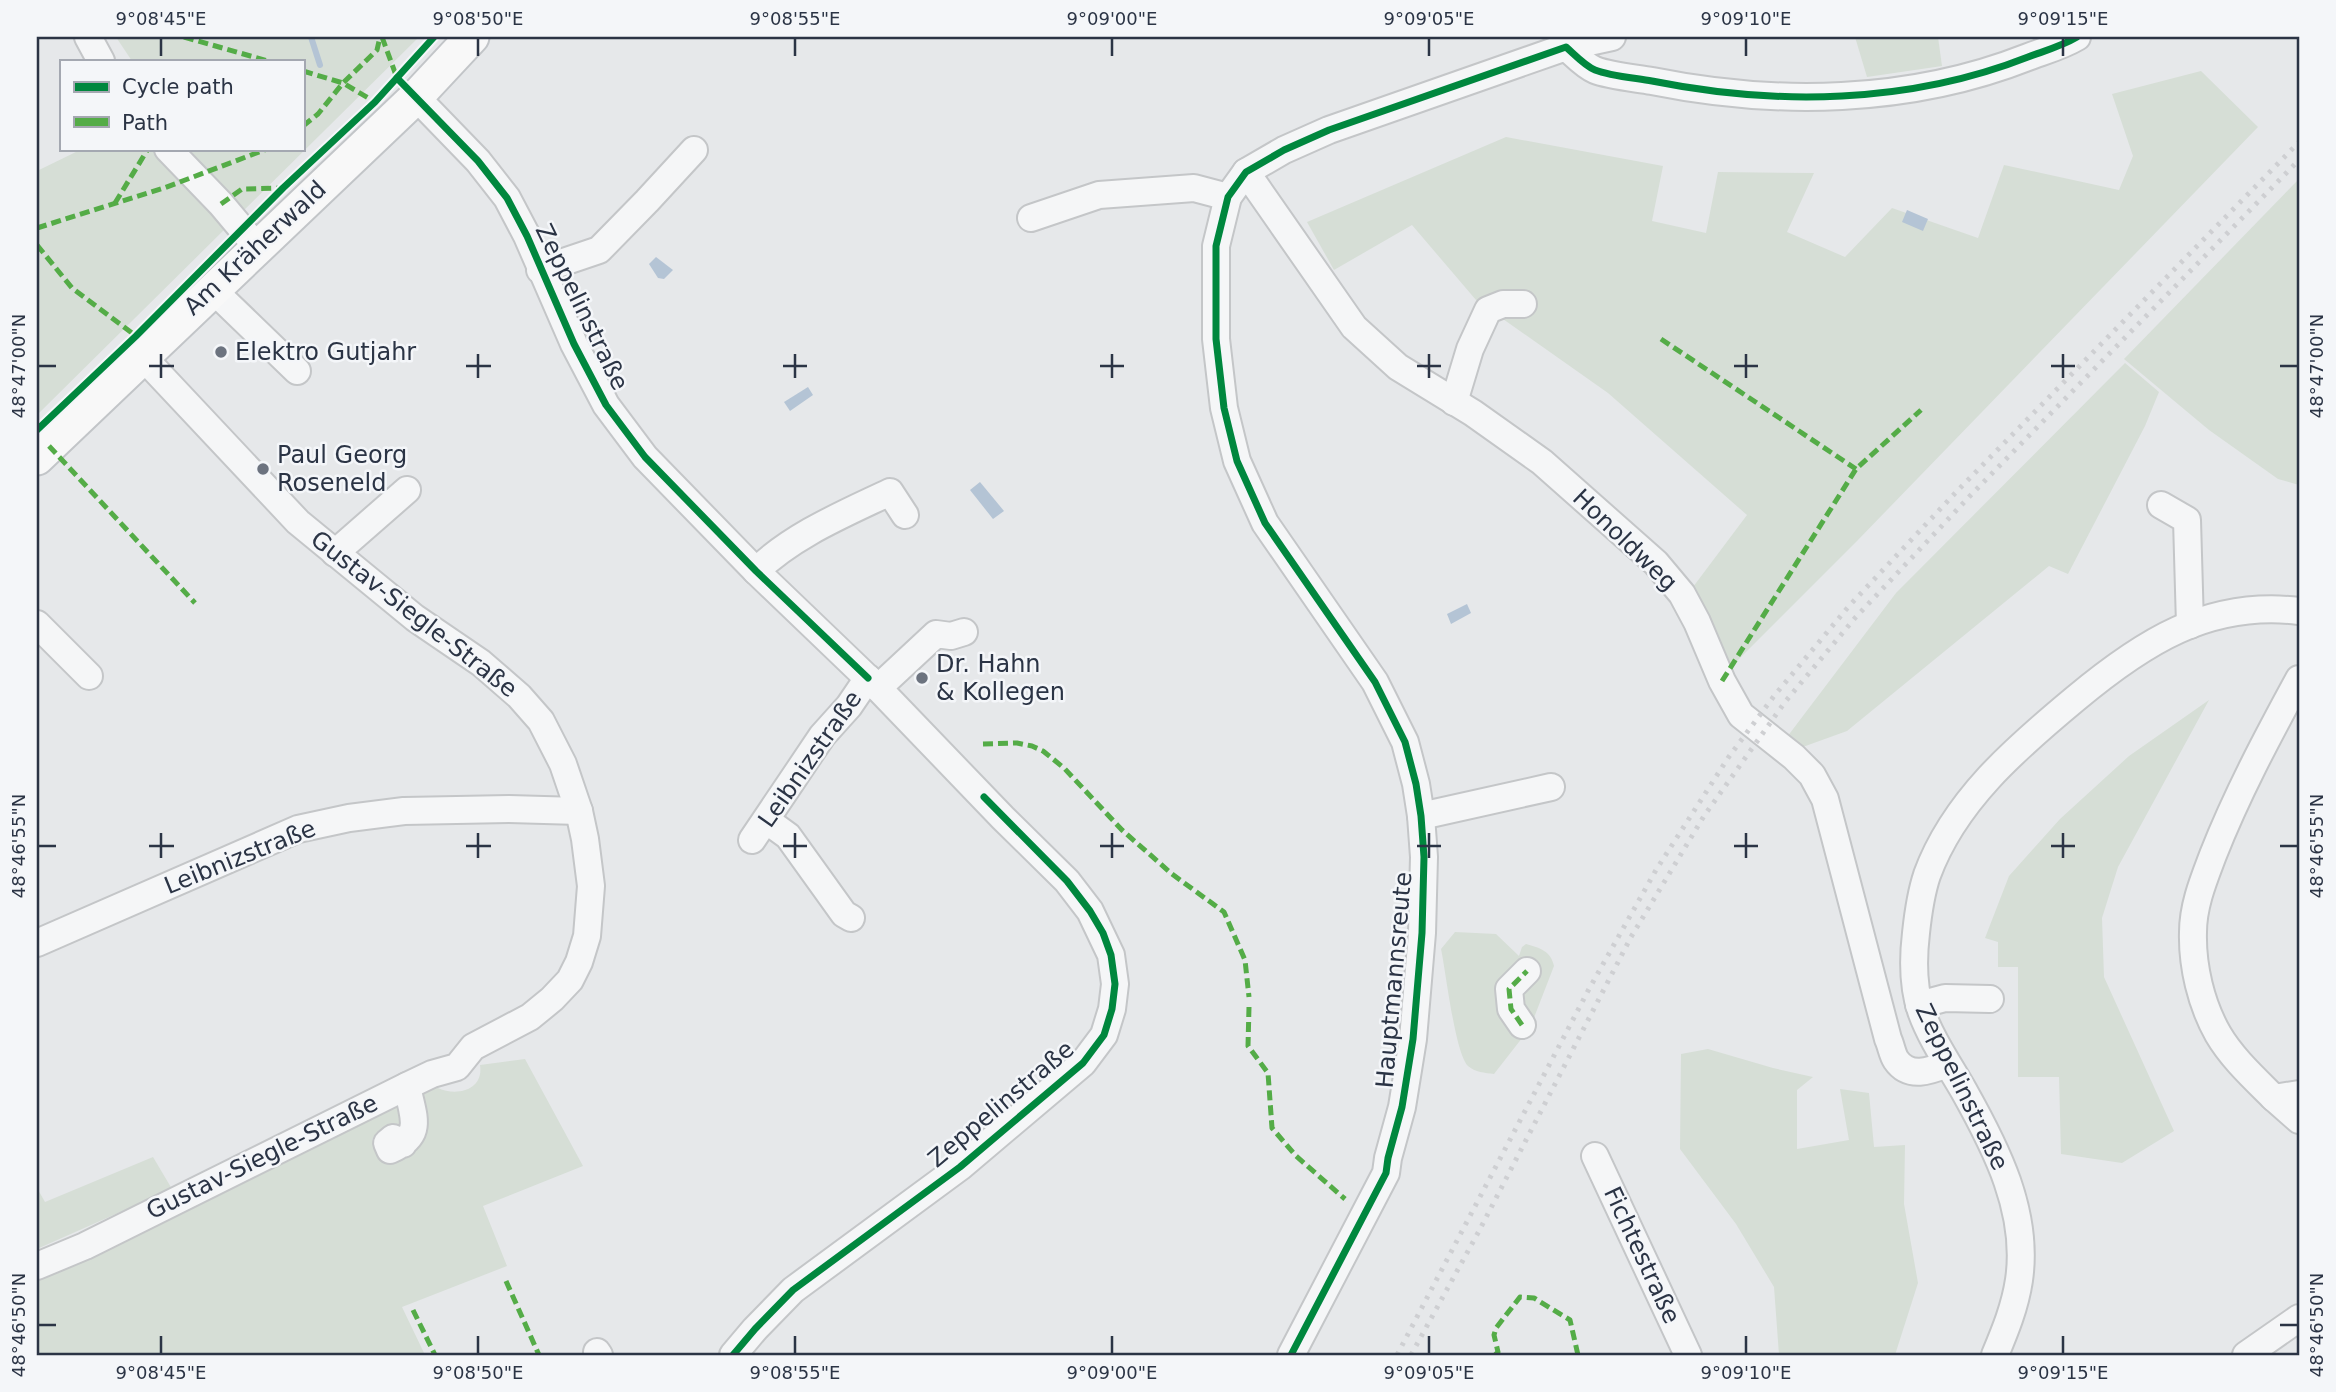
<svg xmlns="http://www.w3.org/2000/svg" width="2336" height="1392" font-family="'DejaVu Sans',sans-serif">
<rect width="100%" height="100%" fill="#e6e8ea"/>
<g fill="#d6ded6">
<polygon points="116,37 419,37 37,415 37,171 82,149 303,149 303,61 132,61"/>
<polygon points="1855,37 1938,37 1942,66 1867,77"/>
<polygon points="2201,71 2258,127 1857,541 1731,667 1693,587 1747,515 1608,393 1476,300 1412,225 1334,270 1307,222 1506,137 1663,166 1652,221 1706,233 1718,172 1814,173 1787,232 1845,257 1892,208 1978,238 2004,165 2119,190 2133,156 2112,94"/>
<polygon points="2299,179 2299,485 2278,479 2209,430 2124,359"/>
<polygon points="2125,363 2159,392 2145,426 2068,574 2049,566 1847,731 1800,748 1784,741 1896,593"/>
<polygon points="2209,700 2118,867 2102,918 2104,977 2174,1131 2122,1163 2061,1154 2059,1077 2018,1077 2018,967 1998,967 1998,942 1985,938 2009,876 2060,819 2129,756"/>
<path d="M1455,932L1496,934L1519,956L1522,947L1526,944C1540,948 1551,951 1554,966L1530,1028L1494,1074C1485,1073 1475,1072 1468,1066C1455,1053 1446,972 1441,949Z"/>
<polygon points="1708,1049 1773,1068 1813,1077 1797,1090 1797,1149 1849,1140 1840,1089 1869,1093 1874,1147 1905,1145 1904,1204 1918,1283 1895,1355 1779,1355 1774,1287 1736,1224 1680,1149 1681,1054"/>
<path d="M525,1059L583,1166L483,1206L507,1266L402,1307L425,1355H37V1277L404,1091L409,1129L394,1130L372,1139L379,1159L415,1149L421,1084L435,1082L438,1088C457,1097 484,1090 480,1065Z"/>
<polygon points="153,1157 172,1189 37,1249 37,1188 45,1202"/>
</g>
<g fill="#b4c4d5">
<polygon points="1907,210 1928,219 1923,231 1902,222"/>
<polygon points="656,257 673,270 664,279 658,278 649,264"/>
<polygon points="808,387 813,395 790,411 784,402"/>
<polygon points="980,482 1004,511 993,519 970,490"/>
<polygon points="1467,604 1471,613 1451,624 1447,614"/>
</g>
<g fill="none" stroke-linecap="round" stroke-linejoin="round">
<polyline stroke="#b4c4d5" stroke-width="6" points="311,37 320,65"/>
<defs>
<g id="minor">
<polyline points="88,37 101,61"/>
<polyline points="1563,37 1566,47 1612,37"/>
<polyline points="416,97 478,161 507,198 527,236 574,344 606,405 645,457 756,571 878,688 1003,818 1067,881 1090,911 1111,955 1115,984 1112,1009 1104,1035 1083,1063 960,1167 793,1290 755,1329 733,1355"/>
<polyline points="168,149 221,204 257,247"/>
<path d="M1246,172L1354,327L1398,367L1473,413L1542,462L1656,563L1682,594L1697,622L1722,681L1741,715L1794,757L1812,775L1825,799L1888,1039C1891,1045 1892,1054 1896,1060C1909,1079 1930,1071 1947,1064"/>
<polyline points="1031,218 1099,195 1194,188 1228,197"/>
<polyline points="540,270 599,250 647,201 694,150"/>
<polyline points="212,289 297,371"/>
<polyline points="1454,402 1470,349 1488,310 1503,304 1523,304"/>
<polyline points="2161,505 2187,520 2190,625"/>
<polyline points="335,553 407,490"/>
<path d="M756,571C793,535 844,514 890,492L905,515"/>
<polyline points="37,624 89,676"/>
<path d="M2299,679C2268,736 2237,794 2213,855C2204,879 2193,905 2193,932C2192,966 2201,1004 2218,1034C2232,1058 2254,1078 2274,1098L2299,1094"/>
<polyline points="878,688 936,634 951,636 964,632"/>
<polyline points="1421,816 1551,787"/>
<polyline points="766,820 788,836 844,914 851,918"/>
<polyline points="752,840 822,736 849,706 868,678"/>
<polyline points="37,943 298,829 349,818 404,811 509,809 579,811"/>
<polyline points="1919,1005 1945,998 1990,999"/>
<polyline points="1522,1025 1511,1009 1509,989 1527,971"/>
<polyline points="2274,1098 2299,1120"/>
<path d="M403,1144L393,1138L387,1143L390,1150C425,1135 413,1117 407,1086"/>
<polyline points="1595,1156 1688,1355"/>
<polyline points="37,1266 85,1246 407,1086 432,1074 457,1067 473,1047 530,1017 552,999 570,980 579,962 587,936 591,886 585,839 579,811 563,764 541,721 519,696 481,663 415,618 298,522 142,356"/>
<polyline points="597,1352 599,1355"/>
<path d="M1291,1355L1386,1173L1388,1158L1402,1107L1413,1039L1422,933L1424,857L1421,816L1416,784L1405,742L1375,682L1265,523L1237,461L1224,408L1216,339V246L1228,197L1246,172L1284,150L1329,130L1566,47C1574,54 1585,66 1595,70C1610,76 1635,78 1652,81C1776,106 1909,104 2028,57C2044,51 2062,46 2077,37"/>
<path d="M1995,1355C2005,1331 2015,1307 2019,1280C2029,1212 1996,1148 1964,1091C1949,1065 1931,1039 1921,1011C1913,987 1913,958 1916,933C1918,914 1921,893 1927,875C1954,801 2016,748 2075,699C2142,643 2208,600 2299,611"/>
<polyline points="2246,1355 2299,1318"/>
</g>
<polyline id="major" points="37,458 416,97 472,37"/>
</defs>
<use href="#minor" stroke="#c4c6c8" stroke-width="30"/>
<use href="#major" stroke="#c2c5c8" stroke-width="37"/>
<use href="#minor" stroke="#f5f6f7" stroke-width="26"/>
<use href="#major" stroke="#f8f8f8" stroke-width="33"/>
<g stroke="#cecfd2" stroke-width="5" stroke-dasharray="3.5 7" stroke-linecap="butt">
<polyline points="1397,1355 1589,989 1656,870 1728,758 1774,696 1849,606 1960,488 2299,142"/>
<polyline points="1411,1355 1479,1231 1631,937 1704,816 1785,702 1855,618 1969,497 2299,160"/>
</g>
<g stroke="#54ac47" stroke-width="5" stroke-dasharray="10 5" stroke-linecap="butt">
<polyline points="184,37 268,61"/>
<polyline points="382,37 397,78"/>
<polyline points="303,71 343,83 375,102"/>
<polyline points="303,126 318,114 343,83 377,50 380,37"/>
<polyline points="115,203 148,149"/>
<polyline points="221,204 242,189 283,188"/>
<polyline points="37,228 164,188 267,149"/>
<polyline points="37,245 72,288 136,336"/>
<polyline points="1661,339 1856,469"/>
<polyline points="49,446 195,603"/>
<polyline points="1722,681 1856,469 1921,410"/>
<polyline points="983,744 1017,743 1032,746 1043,751 1064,768 1122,830 1172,874 1224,912 1245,960 1249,997"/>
<polyline points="1249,1007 1248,1046 1268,1073 1272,1128 1296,1156 1345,1199"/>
<polyline points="1522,1025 1511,1009 1509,989 1527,971"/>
<polyline points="506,1281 539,1355"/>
<polyline points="413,1310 435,1355"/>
<polyline points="1495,1355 1498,1352 1494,1335 1496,1328 1520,1297 1534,1298 1570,1320 1578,1355"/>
</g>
<defs>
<g id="cycleway">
<polyline points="397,78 478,161 507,198 527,236 574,344 606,405 645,457 756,571 868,678"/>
<polyline points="37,430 136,336 283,188 375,102 434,37"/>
<polyline points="733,1355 755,1329 793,1290 960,1167 1083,1063 1104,1035 1112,1009 1115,984 1111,955 1103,933 1090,911 1067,881 984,797"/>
<path d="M1291,1355L1386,1173L1388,1158L1402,1107L1413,1039L1422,933L1424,857L1421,816L1416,784L1405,742L1375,682L1265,523L1237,461L1224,408L1216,339V246L1228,197L1246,172L1284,150L1329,130L1566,47C1574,54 1585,66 1595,70C1610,76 1635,78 1652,81C1776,106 1909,104 2028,57C2044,51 2062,46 2077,37"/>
</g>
</defs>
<use href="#cycleway" stroke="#f4f6f9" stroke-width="11"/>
<use href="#cycleway" stroke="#00873e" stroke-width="7"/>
</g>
<path fill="none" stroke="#2b3445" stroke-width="2.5" d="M161,38V56M478,38V56M795,38V56M1112,38V56M1429,38V56M1746,38V56M2063,38V56M161,354V378M478,354V378M795,354V378M1112,354V378M1429,354V378M1746,354V378M2063,354V378M38,366H56M149,366H174M466,366H491M783,366H807M1100,366H1124M1417,366H1441M1734,366H1758M2051,366H2075M2280,366H2298M161,833V858M478,833V858M795,833V858M1112,833V858M1429,833V858M1746,833V858M2063,833V858M38,846H56M149,846H174M466,846H491M783,846H807M1100,846H1124M1417,846H1441M1734,846H1758M2051,846H2075M2280,846H2298M38,1325H56M2280,1325H2298M161,1336V1354M478,1336V1354M795,1336V1354M1112,1336V1354M1429,1336V1354M1746,1336V1354M2063,1336V1354"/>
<g fill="#6c737f" stroke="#f4f6f9" stroke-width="2.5">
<circle cx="221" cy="352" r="7"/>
<circle cx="263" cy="469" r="7"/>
<circle cx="922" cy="678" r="7"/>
</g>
<g text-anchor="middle" stroke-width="5" stroke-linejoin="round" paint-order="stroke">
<g font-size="24" fill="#2b3445" stroke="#f4f6f9">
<text transform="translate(255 248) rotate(-43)" y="8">Am Kräherwald</text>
<text transform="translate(582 307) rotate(64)" y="8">Zeppelinstraße</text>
<text transform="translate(1625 540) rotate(44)" y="8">Honoldweg</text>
<text transform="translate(414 614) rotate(38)" y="8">Gustav-Siegle-Straße</text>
<text transform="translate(810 759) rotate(-55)" y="8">Leibnizstraße</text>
<text transform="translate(240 857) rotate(-22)" y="8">Leibnizstraße</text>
<text transform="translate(1394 980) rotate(-85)" y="8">Hauptmannsreute</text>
<text transform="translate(1962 1087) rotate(64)" y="8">Zeppelinstraße</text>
<text transform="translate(1001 1104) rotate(-40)" y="8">Zeppelinstraße</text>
<text transform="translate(262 1157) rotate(-26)" y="8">Gustav-Siegle-Straße</text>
<text transform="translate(1642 1255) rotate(65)" y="8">Fichtestraße</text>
</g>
<g font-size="24" fill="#2b3445" stroke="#f4f6f9" text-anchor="start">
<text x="235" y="360">Elektro Gutjahr</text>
<text x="277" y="463">Paul Georg<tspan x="277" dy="28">Roseneld</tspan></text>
<text x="936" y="672">Dr. Hahn<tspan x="936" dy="28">&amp; Kollegen</tspan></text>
</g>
</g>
<rect width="2336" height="1392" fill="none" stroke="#f4f6f9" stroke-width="77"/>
<rect x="60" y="60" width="245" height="91" fill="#f4f6f9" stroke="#a4a8b1" stroke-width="2"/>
<rect x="74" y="82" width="35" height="10" fill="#00873e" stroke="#a4a8b1" stroke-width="2"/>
<text x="122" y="94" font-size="21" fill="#2b3445">Cycle path</text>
<rect x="74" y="117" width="35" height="10" fill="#54ac47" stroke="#a4a8b1" stroke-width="2"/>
<text x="122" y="130" font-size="21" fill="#2b3445">Path</text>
<rect x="38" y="38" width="2260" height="1316" fill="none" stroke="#2b3445" stroke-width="2.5"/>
<g font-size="18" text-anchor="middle" fill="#2b3445">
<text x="161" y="25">9°08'45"E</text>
<text x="478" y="25">9°08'50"E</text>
<text x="795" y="25">9°08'55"E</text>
<text x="1112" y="25">9°09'00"E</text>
<text x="1429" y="25">9°09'05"E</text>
<text x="1746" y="25">9°09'10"E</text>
<text x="2063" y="25">9°09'15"E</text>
<text transform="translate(19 366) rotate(-90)" y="6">48°47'00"N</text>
<text transform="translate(2317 366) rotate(-90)" y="6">48°47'00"N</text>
<text transform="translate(19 846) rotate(-90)" y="6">48°46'55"N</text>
<text transform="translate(2317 846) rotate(-90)" y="6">48°46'55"N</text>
<text transform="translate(19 1325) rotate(-90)" y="6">48°46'50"N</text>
<text transform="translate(2317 1325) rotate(-90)" y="6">48°46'50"N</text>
<text x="161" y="1379">9°08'45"E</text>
<text x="478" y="1379">9°08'50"E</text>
<text x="795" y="1379">9°08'55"E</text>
<text x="1112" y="1379">9°09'00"E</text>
<text x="1429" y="1379">9°09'05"E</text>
<text x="1746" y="1379">9°09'10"E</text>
<text x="2063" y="1379">9°09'15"E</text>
</g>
</svg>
